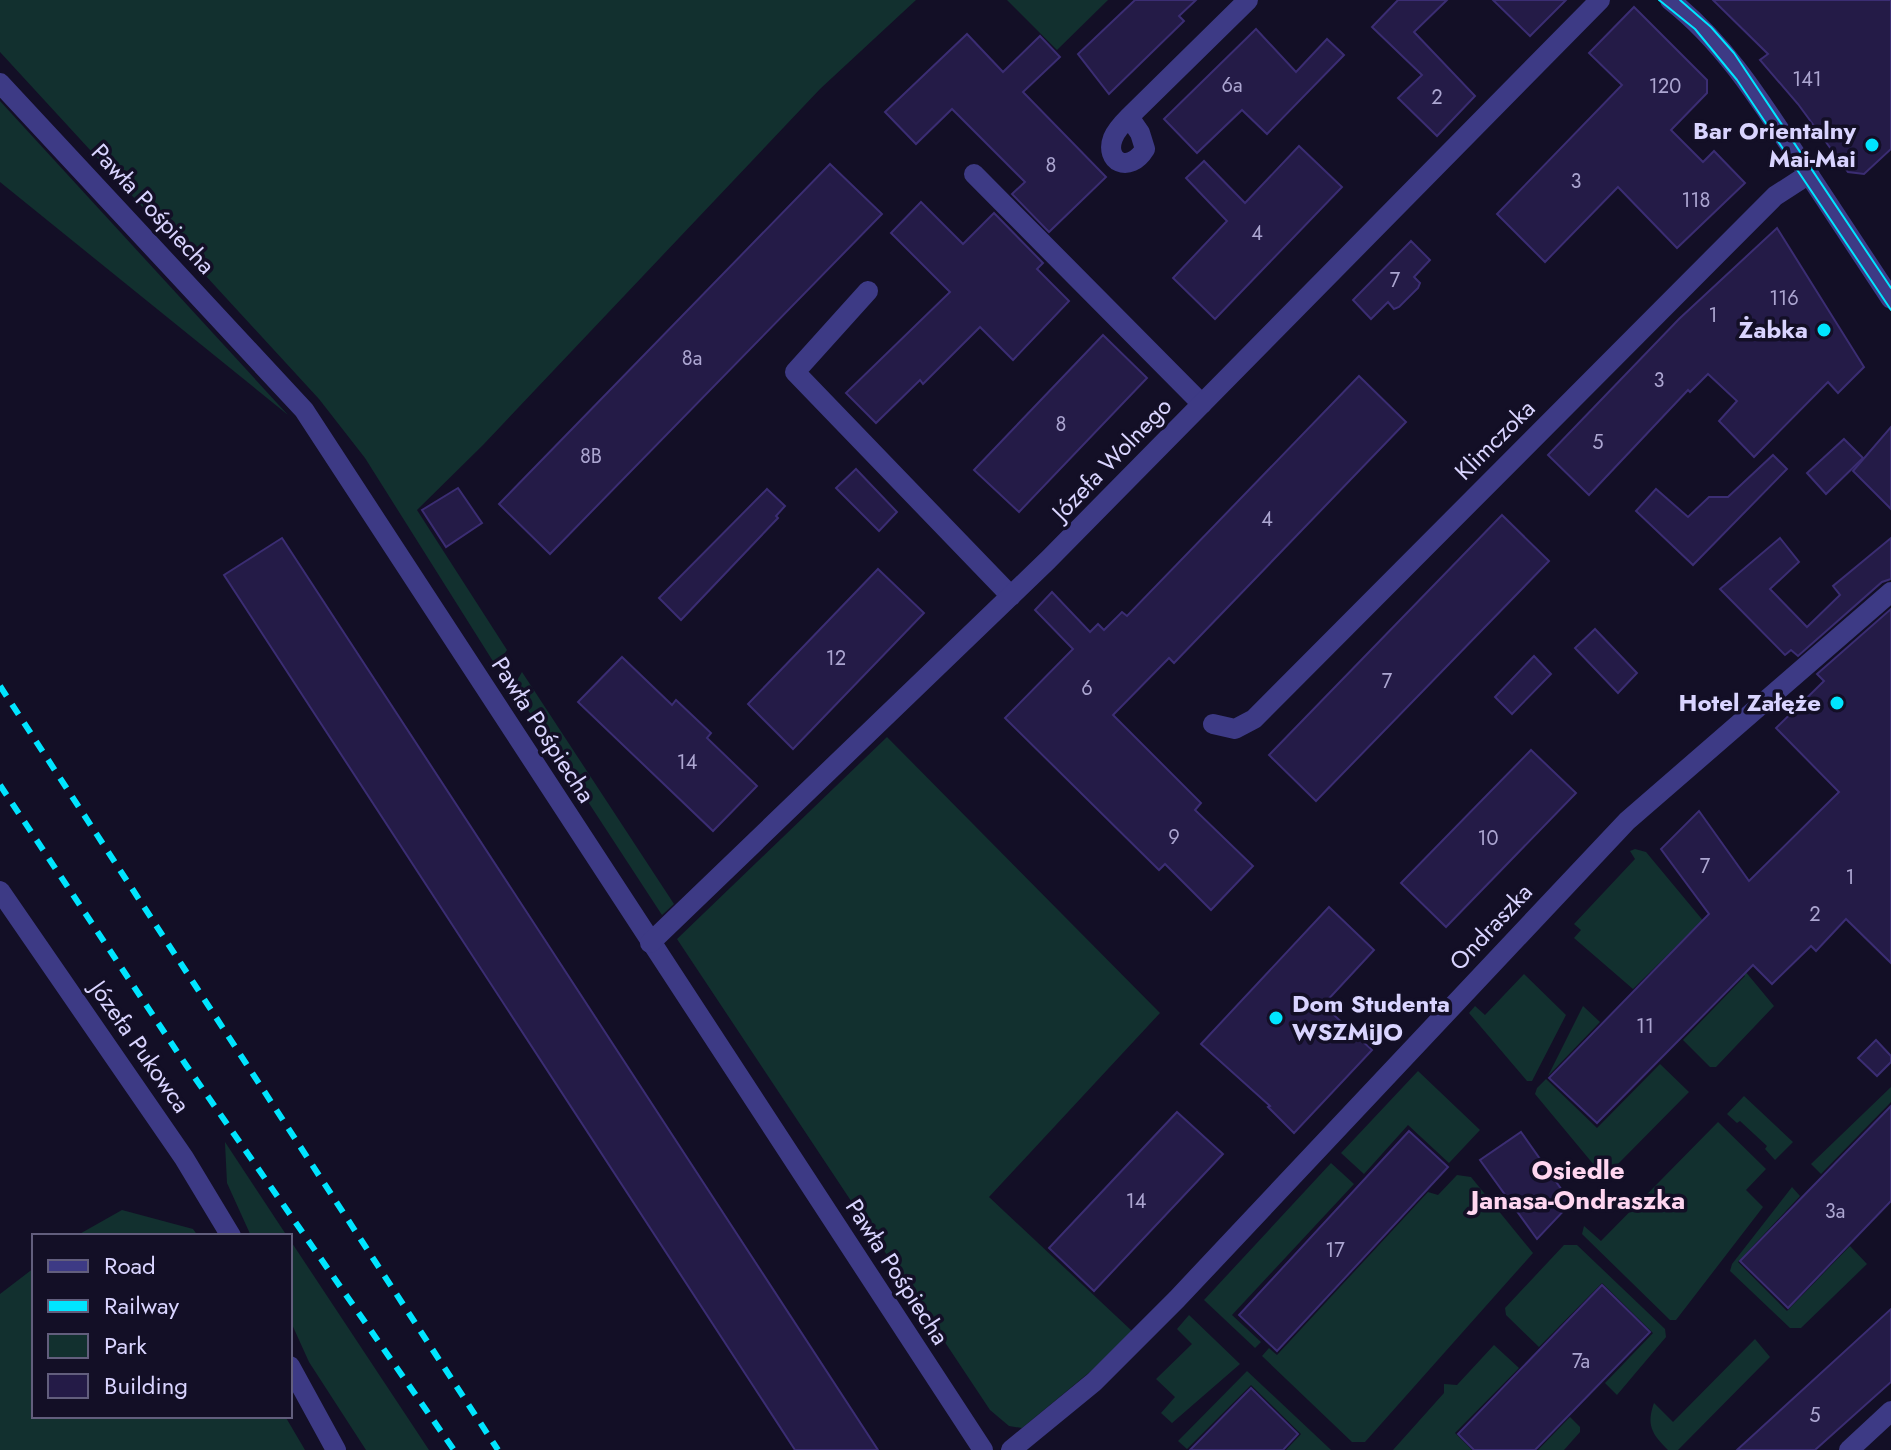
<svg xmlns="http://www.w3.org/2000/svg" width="1891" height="1450" font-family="Jost,sans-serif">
<rect width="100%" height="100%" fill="#130f26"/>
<g fill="#12302f">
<polygon points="0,0 916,0 820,89 483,445 417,510 507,650 496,666 365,458 319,399 0,52"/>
<polygon points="1007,0 1108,0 1057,50"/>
<polygon points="0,101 288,415 0,182"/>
<polygon points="522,672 674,904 662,915 513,687"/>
<polygon points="887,737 1160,1013 989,1197 1132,1331 1091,1371 1022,1428 1009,1426 990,1410 677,939"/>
<polygon points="1635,849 1646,852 1774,1006 1716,1067 1710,1067 1683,1040 1745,976 1696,927 1633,989 1574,938 1581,930 1574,924 1635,859 1630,851"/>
<polygon points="1524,974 1566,1015 1532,1081 1527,1081 1469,1013 1475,1006 1485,1015"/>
<polygon points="1583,1006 1600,1022 1548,1076"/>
<polygon points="1660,1064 1689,1092 1614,1168 1607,1172 1599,1171 1535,1094 1537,1088 1546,1079 1597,1128"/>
<polygon points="1418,1071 1480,1130 1449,1163 1408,1125 1364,1174 1341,1153"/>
<polygon points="1891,1087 1891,1102 1821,1174 1811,1164"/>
<polygon points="1744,1096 1793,1142 1775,1160 1765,1149 1767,1146 1740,1121 1737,1123 1727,1114"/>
<polygon points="1718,1122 1766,1169 1746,1190 1763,1207 1676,1320 1670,1320 1582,1234 1584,1226 1601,1241"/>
<polygon points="225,1143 225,1142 287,1236 251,1236 227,1183"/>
<polygon points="1331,1163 1354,1184 1232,1315 1261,1342 1255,1348 1204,1300"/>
<polygon points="1457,1175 1471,1177 1533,1253 1365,1442 1352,1442 1262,1356 1269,1348 1277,1355 1428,1192 1438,1195"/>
<polygon points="1792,1187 1800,1196 1738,1262 1787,1311 1850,1246 1867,1264 1801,1328 1790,1328 1730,1271 1732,1264"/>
<polygon points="122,1210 193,1229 198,1236 76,1236"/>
<polygon points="290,1240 429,1450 366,1450 309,1362 290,1320"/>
<polygon points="1564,1245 1577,1245 1665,1329 1666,1337 1617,1395 1605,1383 1653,1333 1602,1283 1539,1347 1506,1315 1505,1308"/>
<polygon points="34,1268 34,1416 285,1416 305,1450 0,1450 0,1294"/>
<polygon points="1189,1315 1240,1364 1172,1423 1161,1413 1175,1397 1156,1379 1192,1344 1177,1329"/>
<path d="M1755,1339L1770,1357L1678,1450H1668C1652,1434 1646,1425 1654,1403L1673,1422Z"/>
<polygon points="1494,1345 1519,1368 1455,1433 1472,1450 1393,1450 1444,1393 1444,1384 1457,1385"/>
<polygon points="1247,1371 1330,1449 1331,1450 1286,1450 1301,1434 1251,1385 1187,1449 1178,1441"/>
<polygon points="1570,1417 1580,1427 1580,1432 1564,1450 1538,1450"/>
</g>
<g fill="#241b47" stroke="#3b2d73" stroke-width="2">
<polygon points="1135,0 1196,0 1179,16 1184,21 1109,94 1078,54"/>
<polygon points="1398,0 1447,0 1414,32 1475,96 1437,136 1398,98 1422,75 1372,27"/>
<polygon points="1493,0 1566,0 1530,36"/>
<polygon points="1713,0 1891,0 1891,149 1864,174 1848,172 1798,104 1760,60 1768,54"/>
<polygon points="1634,7 1707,80 1707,93 1671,130 1703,162 1714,151 1745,183 1677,248 1618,187 1545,262 1497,214 1622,85 1589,53"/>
<polygon points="1256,29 1296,72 1327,39 1344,55 1267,134 1242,110 1197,153 1164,119"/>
<polygon points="967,34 1003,72 1040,36 1060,57 1023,92 1106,177 1049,232 1012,194 1025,182 952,109 916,144 885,112"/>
<polygon points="1299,146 1342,187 1215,319 1173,278 1227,221 1186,178 1204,161 1245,203"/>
<polygon points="830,164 882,214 550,554 499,504"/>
<polygon points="921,202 963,244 994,213 1043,263 1037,269 1069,301 1013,360 980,327 923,384 920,380 876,423 846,393 950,292 891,233"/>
<polygon points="1777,228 1864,367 1838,393 1828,382 1754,457 1719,421 1737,401 1708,374 1690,392 1688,390 1589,495 1548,455 1679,319"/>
<polygon points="1411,241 1430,260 1414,277 1420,283 1418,288 1399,307 1394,309 1388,302 1371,319 1353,300"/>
<polygon points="1103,335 1147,378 1019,512 974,470"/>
<polygon points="1359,376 1406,422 1174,663 1169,658 1113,715 1201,803 1195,810 1253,866 1211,910 1165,864 1159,870 1005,718 1073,649 1035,610 1052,592 1090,632 1098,624 1104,630 1122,612 1127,616"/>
<polygon points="1891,427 1891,509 1853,471"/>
<polygon points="1844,439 1863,458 1826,494 1807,473"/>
<polygon points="1773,455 1787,469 1693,565 1636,511 1656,489 1688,517 1709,497 1728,497"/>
<polygon points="856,469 897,512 879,531 836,488"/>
<polygon points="458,488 482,523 446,547 422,510"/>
<polygon points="767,489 785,506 776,516 778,518 681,620 659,598"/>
<polygon points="1502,515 1549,561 1316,801 1269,755"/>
<polygon points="282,538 524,908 878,1450 795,1450 224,575"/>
<polygon points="1780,538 1799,562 1770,589 1807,627 1840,595 1833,586 1891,538 1891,579 1882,582 1798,656 1791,650 1785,655 1720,589"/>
<polygon points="878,569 924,613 793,749 748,704"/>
<polygon points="1891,609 1891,963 1846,919 1816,951 1811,946 1772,984 1753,965 1597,1123 1549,1078 1709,914 1661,849 1699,811 1749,881 1839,792 1776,728 1824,681 1817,674"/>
<polygon points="1595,629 1637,673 1618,693 1575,648"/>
<polygon points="1534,656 1551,674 1512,714 1495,697"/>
<polygon points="622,657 672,705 676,700 711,733 707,738 757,786 713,831 578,702"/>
<polygon points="1531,750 1576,793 1446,927 1401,883"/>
<polygon points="1329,907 1374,950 1323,1005 1372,1050 1294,1133 1268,1107 1270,1106 1201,1044"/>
<polygon points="1876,1040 1891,1056 1891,1062 1877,1076 1858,1058"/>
<polygon points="1891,1106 1891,1201 1788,1308 1740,1261"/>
<polygon points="1177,1112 1223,1154 1094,1291 1049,1248"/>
<polygon points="1409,1131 1448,1167 1277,1351 1239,1315"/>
<polygon points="1521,1132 1571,1203 1537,1239 1480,1160"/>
<polygon points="1602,1285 1650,1332 1535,1450 1474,1450 1458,1434"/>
<polygon points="1891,1309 1891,1382 1815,1450 1737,1450"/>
<polygon points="1251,1388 1298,1434 1283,1450 1190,1450"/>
</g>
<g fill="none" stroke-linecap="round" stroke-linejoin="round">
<g stroke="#3d3a85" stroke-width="20">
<path d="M1670,0C1725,43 1762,103 1800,161C1830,207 1861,253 1891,299"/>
<polyline points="0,83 304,410 983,1450"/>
<path d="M1129,117L1140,133L1145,149C1129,175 1104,161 1113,138C1116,130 1123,123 1129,117L1248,0"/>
<polyline points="974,174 1202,404"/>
<polyline points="868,291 795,372 1011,596"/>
<polyline points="1213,724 1235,729 1254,719 1775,196 1809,174"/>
<polyline points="0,891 184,1158 231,1236"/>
<polyline points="650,943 1048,560 1600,0"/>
<polyline points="290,1366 336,1450"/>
<polyline points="1011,1450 1094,1382 1177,1299 1627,821 1891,592"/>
<polyline points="1849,1450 1891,1411"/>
</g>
<g stroke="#00e5ff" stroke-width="2">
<polyline points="1659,0 1695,29 1737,80 1891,310"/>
<polyline points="1680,0 1711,27 1734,53 1891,288"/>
</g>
<g stroke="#00e5ff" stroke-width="6" stroke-dasharray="12 10" stroke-linecap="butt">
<polyline points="0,686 498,1450"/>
<polyline points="0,785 186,1065 454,1450"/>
</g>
</g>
<g fill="#00e5ff" stroke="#130f26" stroke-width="3">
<circle cx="1872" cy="145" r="8"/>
<circle cx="1824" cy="330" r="8"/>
<circle cx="1837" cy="703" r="8"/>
<circle cx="1276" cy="1018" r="8"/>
</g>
<g text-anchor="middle" stroke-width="7" stroke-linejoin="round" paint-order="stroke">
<g font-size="20" fill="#aca6d1">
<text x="1807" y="86">141</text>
<text x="1232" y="92">6a</text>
<text x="1665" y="93">120</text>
<text x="1437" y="104">2</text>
<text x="1051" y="172">8</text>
<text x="1576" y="188">3</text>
<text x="1696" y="207">118</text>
<text x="1257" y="240">4</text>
<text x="1395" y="287">7</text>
<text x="1784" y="305">116</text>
<text x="1713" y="322">1</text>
<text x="692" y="365">8a</text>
<text x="1659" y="387">3</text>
<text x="1061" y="431">8</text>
<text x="1598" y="449">5</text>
<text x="591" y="463">8B</text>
<text x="1267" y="526">4</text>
<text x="836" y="665">12</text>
<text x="1387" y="688">7</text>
<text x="1087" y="695">6</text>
<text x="687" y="769">14</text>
<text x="1174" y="844">9</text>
<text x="1488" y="845">10</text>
<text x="1705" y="873">7</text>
<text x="1850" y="884">1</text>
<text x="1815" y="921">2</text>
<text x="1645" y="1033">11</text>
<text x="1136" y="1208">14</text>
<text x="1835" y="1218">3a</text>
<text x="1335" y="1257">17</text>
<text x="1581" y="1368">7a</text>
<text x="1815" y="1422">5</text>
</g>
<g font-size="24" font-weight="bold" fill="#d9d4ff" stroke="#130f26" text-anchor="end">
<text x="1856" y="139">Bar Orientalny<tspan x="1856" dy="28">Mai-Mai</tspan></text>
<text x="1808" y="338">Żabka</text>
<text x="1821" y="711">Hotel Załęże</text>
<text x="1292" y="1012" text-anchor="start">Dom Studenta<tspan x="1292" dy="28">WSZMiJO</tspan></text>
</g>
<g font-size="24" fill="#d9d4ff" stroke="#130f26">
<text transform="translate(153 209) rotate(47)" y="8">Pawła Pośpiecha</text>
<text transform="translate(1495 440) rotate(-45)" y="8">Klimczoka</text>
<text transform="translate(1112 459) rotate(-46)" y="8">Józefa Wolnego</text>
<text transform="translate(543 730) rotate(57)" y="8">Pawła Pośpiecha</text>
<text transform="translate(1491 927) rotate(-47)" y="8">Ondraszka</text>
<text transform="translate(140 1047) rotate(55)" y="8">Józefa Pukowca</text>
<text transform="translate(897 1272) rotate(57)" y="8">Pawła Pośpiecha</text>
</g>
<g font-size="26" font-weight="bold" fill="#ffd6f0" stroke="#130f26">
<text x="1578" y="1179">Osiedle<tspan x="1578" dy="30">Janasa-Ondraszka</tspan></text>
</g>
</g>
<rect x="32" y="1234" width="260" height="184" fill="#130f26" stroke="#625e7d" stroke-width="2"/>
<rect x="48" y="1260" width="40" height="12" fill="#3d3a85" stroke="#625e7d" stroke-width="2"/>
<text x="104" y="1274" font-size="24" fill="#d9d4ff">Road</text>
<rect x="48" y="1300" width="40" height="12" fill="#00e5ff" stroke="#625e7d" stroke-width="2"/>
<text x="104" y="1314" font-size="24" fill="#d9d4ff">Railway</text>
<rect x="48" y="1334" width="40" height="24" fill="#12302f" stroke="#625e7d" stroke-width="2"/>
<text x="104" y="1354" font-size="24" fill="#d9d4ff">Park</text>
<rect x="48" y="1374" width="40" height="24" fill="#241b47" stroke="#625e7d" stroke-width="2"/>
<text x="104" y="1394" font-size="24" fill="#d9d4ff">Building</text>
</svg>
